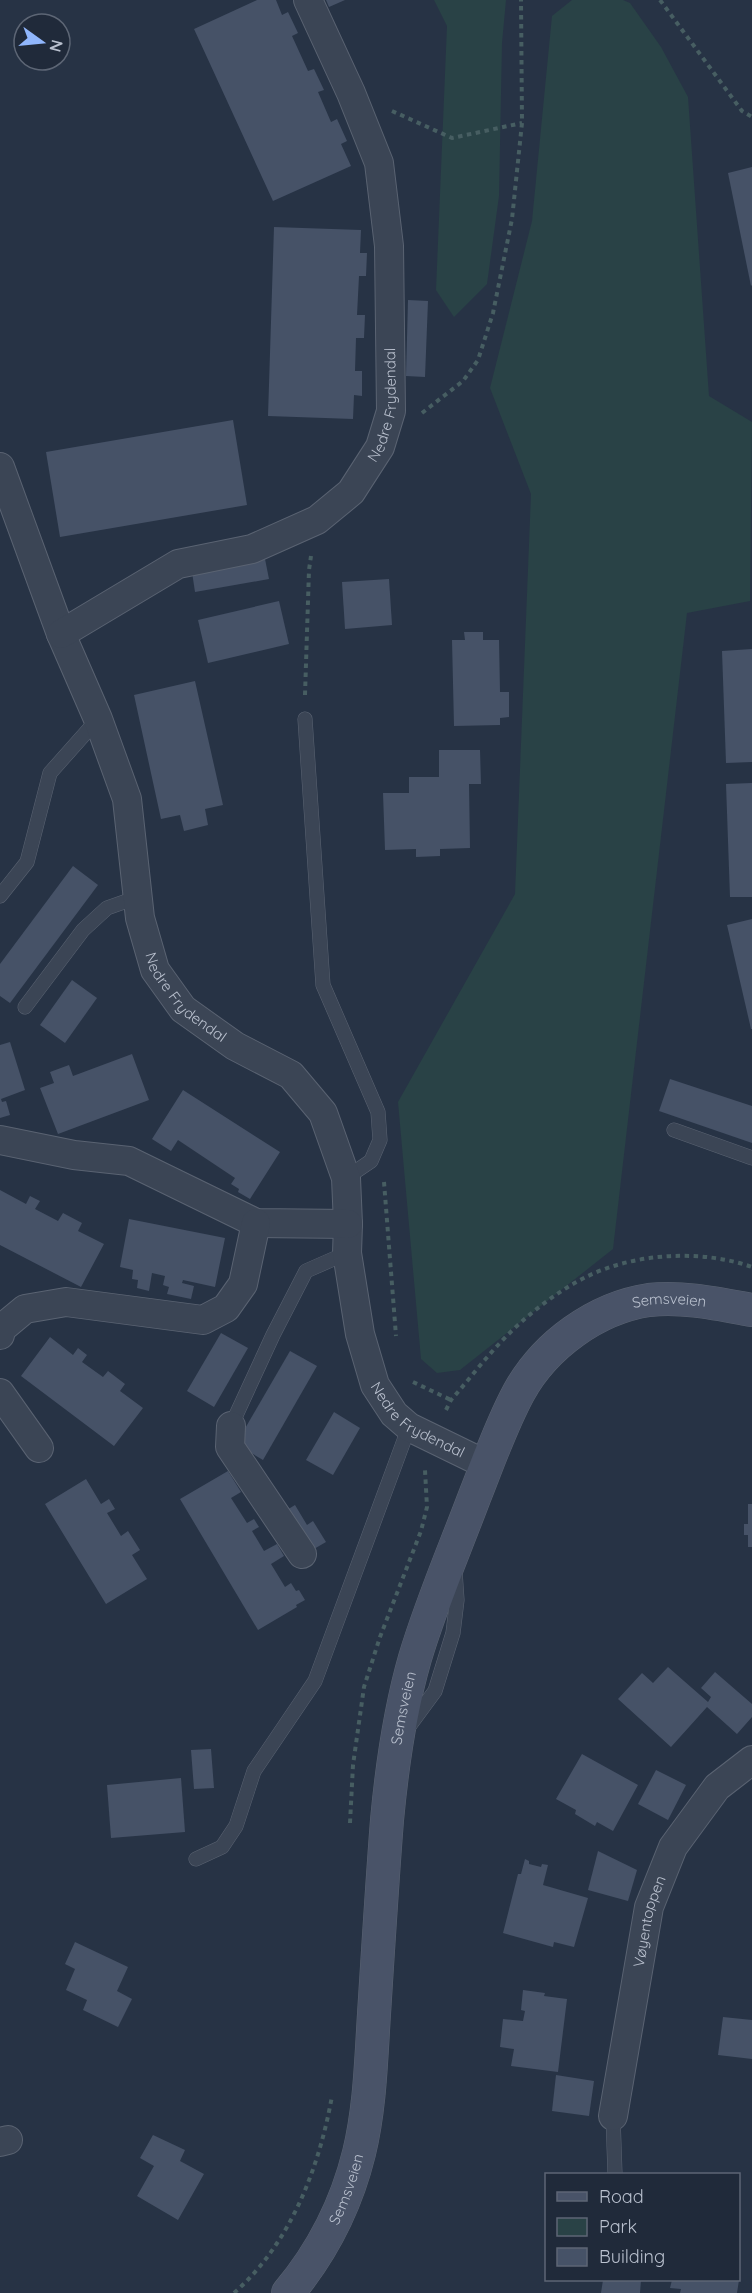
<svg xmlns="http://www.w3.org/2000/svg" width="752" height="2293" font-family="Quicksand,sans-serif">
<rect width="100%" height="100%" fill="#273345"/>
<g fill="#294246">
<polygon points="434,0 506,0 502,43 499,196 487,284 454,317 436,290 447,26"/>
<polygon points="572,0 623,0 630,3 661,47 688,97 709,396 752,422 750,601 687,613 613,1249 460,1370 437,1373 421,1359 398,1102 515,894 531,494 490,388 532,221 552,16"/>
</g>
<g fill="#465267">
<polygon points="257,0 276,0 282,15 288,12 298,33 292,36 308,71 314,69 324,90 318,92 331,122 337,119 347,141 341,144 351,166 273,201 194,29"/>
<polygon points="326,0 345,0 329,7"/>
<polygon points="752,167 752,285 751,286 728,173"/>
<polygon points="274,227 361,230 360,253 367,253 366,276 359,276 357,315 365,315 364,338 356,338 355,371 362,371 362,396 354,395 353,419 268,416"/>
<polygon points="408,300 428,301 425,377 406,376"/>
<polygon points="233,420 247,505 60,537 46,452"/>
<polygon points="265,559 269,579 195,592 192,572"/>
<polygon points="389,579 392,625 345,629 342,582"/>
<polygon points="279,601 289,644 208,663 198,620"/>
<polygon points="464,632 483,632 483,640 499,640 500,692 509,692 509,717 500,718 500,725 454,726 452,640 465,640"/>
<polygon points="752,649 752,762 726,763 722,651"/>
<polygon points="195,681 223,805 205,809 208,825 184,831 180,815 161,819 134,695"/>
<polygon points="439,750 480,750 481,784 469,784 470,848 440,849 440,856 416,857 416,849 385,850 383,793 409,793 409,777 439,777"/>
<polygon points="752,783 752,897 730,897 726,784"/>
<polygon points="73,866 98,885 10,1003 0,996 0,964"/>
<polygon points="752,919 752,1029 751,1029 727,925"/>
<polygon points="72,980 97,998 65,1043 40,1025"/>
<polygon points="10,1042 25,1090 1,1099 2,1102 6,1101 10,1115 0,1118 0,1045"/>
<polygon points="132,1054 149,1100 58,1134 40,1088 54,1083 50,1072 69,1065 73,1076"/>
<polygon points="670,1079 752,1106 752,1143 659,1111"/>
<polygon points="183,1090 280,1152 250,1199 238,1192 239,1189 231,1184 235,1178 178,1140 171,1151 152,1139"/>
<polygon points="0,1190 26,1204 30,1196 40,1201 35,1209 58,1221 63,1213 82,1223 78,1231 104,1244 81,1287 0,1245"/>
<polygon points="129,1219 225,1238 215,1287 183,1280 182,1283 194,1286 191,1299 167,1294 169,1287 163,1285 165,1276 152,1273 149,1291 137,1288 138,1280 132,1279 133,1270 120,1267"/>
<polygon points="221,1333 248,1348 214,1407 187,1391"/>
<polygon points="50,1337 73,1355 78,1348 87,1355 82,1362 103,1377 108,1371 125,1384 120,1391 143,1408 114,1446 21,1376"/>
<polygon points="290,1351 317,1366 263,1460 236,1444"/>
<polygon points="334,1412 360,1428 333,1475 306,1460"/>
<polygon points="228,1471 241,1492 231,1498 247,1523 254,1519 259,1527 252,1531 264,1551 277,1544 284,1556 271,1564 285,1587 291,1583 296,1591 299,1590 305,1600 296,1605 297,1607 258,1630 180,1499"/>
<polygon points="86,1479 101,1504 109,1499 115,1509 107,1513 121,1536 128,1531 140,1550 132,1555 147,1579 106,1604 45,1504"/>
<polygon points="748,1504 752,1504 752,1547 748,1547 748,1535 744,1535 744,1524 748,1524"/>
<polygon points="295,1505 307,1525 313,1521 326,1542 307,1553 282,1513"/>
<polygon points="668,1667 708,1702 711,1697 701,1688 715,1672 752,1704 752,1717 737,1734 707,1707 671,1747 618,1699 642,1673 653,1683"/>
<polygon points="211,1749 214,1788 194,1789 191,1750"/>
<polygon points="582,1754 638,1785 613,1831 597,1822 595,1826 575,1814 576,1810 556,1799"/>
<polygon points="656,1770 686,1785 668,1820 638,1804"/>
<polygon points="181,1778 185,1832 111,1838 107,1785"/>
<polygon points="598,1851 637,1870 628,1901 588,1890"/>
<polygon points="525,1859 529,1861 529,1864 541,1867 542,1864 548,1865 543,1885 588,1898 574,1947 554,1942 553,1947 503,1933 518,1874 521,1874"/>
<polygon points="75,1942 128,1967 117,1991 132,1999 118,2027 83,2010 87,2000 66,1990 75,1969 65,1964"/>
<polygon points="523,1990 545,1993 544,1996 567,1999 558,2072 511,2066 514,2049 500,2047 503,2019 523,2021 525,2011 521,2010"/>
<polygon points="723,2017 752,2020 752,2059 718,2055"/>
<polygon points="556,2075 594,2081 589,2116 552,2111"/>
<polygon points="153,2135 185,2150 180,2161 204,2174 178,2220 137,2196 154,2166 140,2158"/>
<polygon points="603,2280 641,2280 640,2293 601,2293"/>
<polygon points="672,2280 739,2280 737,2293 680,2293 681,2289 670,2288"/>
</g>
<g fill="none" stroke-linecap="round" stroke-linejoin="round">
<defs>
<g id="service">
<polyline points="305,719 323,985 378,1112 380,1140 371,1161 346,1178"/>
<polyline points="0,896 27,862 50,773 98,719"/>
<polyline points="25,1007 83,930 107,908 138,897"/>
<polyline points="674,1130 752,1158"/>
<polyline points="231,1426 273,1335 306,1271 347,1253"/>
<polyline points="407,1729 435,1691 453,1633 457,1600 455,1571"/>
<polyline points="196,1859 222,1847 236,1826 254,1771 315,1681 409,1427"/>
<polyline points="613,2116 615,2174"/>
</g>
<g id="minor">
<path id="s1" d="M0,467L61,634L98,719L127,799L140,918L155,970L183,1009L235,1046L291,1075L323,1113L346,1178L348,1224L347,1253L360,1334L375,1385L394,1414L409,1427L487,1465"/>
<path id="s2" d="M61,634L178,564L252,549L317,520L351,492L380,447L391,411L389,246L379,163L351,93L308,0"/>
<polyline points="0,1140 74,1155 129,1161 256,1223 348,1224"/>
<polyline points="0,1335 1,1329 25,1309 66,1302 203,1320 226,1308 243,1284 256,1223"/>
<polyline points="0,1393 39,1448"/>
<polyline points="231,1426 230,1447 302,1554"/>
<path id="s3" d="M613,2116L649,1907L673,1847L717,1787L752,1760"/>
<polyline points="0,2142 8,2140"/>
</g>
<g id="secondary">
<path id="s4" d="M288,2293C323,2251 346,2206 359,2153C370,2108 371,2061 374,2014C378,1950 382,1885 387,1820C392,1766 400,1710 415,1658C431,1604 454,1551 474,1498C488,1463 501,1425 519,1392C545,1345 596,1308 649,1300C683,1296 719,1304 752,1310"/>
</g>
</defs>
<use href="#service" stroke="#5a6372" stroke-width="15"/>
<use href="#minor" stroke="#5a6372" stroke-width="30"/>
<use href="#secondary" stroke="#5a6372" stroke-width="34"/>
<g stroke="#475e62" stroke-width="4" stroke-dasharray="4.5 4.5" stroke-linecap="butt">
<polyline points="660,0 742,111 752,117"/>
<polyline points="392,111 452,138 522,123"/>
<polyline points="422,413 463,381 478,360 493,313 512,219 522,123 521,0"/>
<polyline points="305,695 309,570 311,556"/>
<polyline points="384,1182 396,1336"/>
<polyline points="413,1382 451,1400"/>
<path d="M446,1410L451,1400C467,1382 482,1362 499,1344C523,1318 554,1293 586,1277C634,1253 701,1249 752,1267"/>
<polyline points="350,1823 353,1765 364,1687 380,1637 421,1531 427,1507 425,1470"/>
<path d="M234,2293C290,2244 319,2169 332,2096"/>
</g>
<use href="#service" stroke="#3b4555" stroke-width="14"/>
<use href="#minor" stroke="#3b4555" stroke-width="28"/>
<use href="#secondary" stroke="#495368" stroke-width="33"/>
</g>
<g text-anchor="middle" stroke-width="4.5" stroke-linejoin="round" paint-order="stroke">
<g font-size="15" fill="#b9c0ce" stroke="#202a3a">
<text dy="5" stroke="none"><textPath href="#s2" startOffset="423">Nedre Frydendal</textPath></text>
<text dy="5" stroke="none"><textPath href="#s1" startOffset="570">Nedre Frydendal</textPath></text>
<text dy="5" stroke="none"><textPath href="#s4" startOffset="1128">Semsveien</textPath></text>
<text dy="5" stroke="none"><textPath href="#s1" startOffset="1090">Nedre Frydendal</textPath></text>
<text dy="5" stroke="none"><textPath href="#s4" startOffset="606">Semsveien</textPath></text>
<text dy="5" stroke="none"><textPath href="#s3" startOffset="198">Vøyentoppen</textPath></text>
<text dy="5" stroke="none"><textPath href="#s4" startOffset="120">Semsveien</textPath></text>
</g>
</g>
<rect x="545" y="2173" width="195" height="108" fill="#202a3a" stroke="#5d6675" stroke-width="1.5"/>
<rect x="557" y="2192" width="30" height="9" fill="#495368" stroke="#5d6675" stroke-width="1.5"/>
<text x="599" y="2203" font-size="18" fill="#b9c0ce">Road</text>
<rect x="557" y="2218" width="30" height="18" fill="#294246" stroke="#5d6675" stroke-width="1.5"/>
<text x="599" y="2233" font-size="18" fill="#b9c0ce">Park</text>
<rect x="557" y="2248" width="30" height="18" fill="#465267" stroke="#5d6675" stroke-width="1.5"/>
<text x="599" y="2263" font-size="18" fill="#b9c0ce">Building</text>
<g transform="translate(42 42) rotate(105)"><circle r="28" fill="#202a3a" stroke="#5d6675" stroke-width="1.5"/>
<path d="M0-4.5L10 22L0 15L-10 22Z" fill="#90b6fc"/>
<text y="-9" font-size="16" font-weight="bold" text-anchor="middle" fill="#b9c0ce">N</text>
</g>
</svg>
